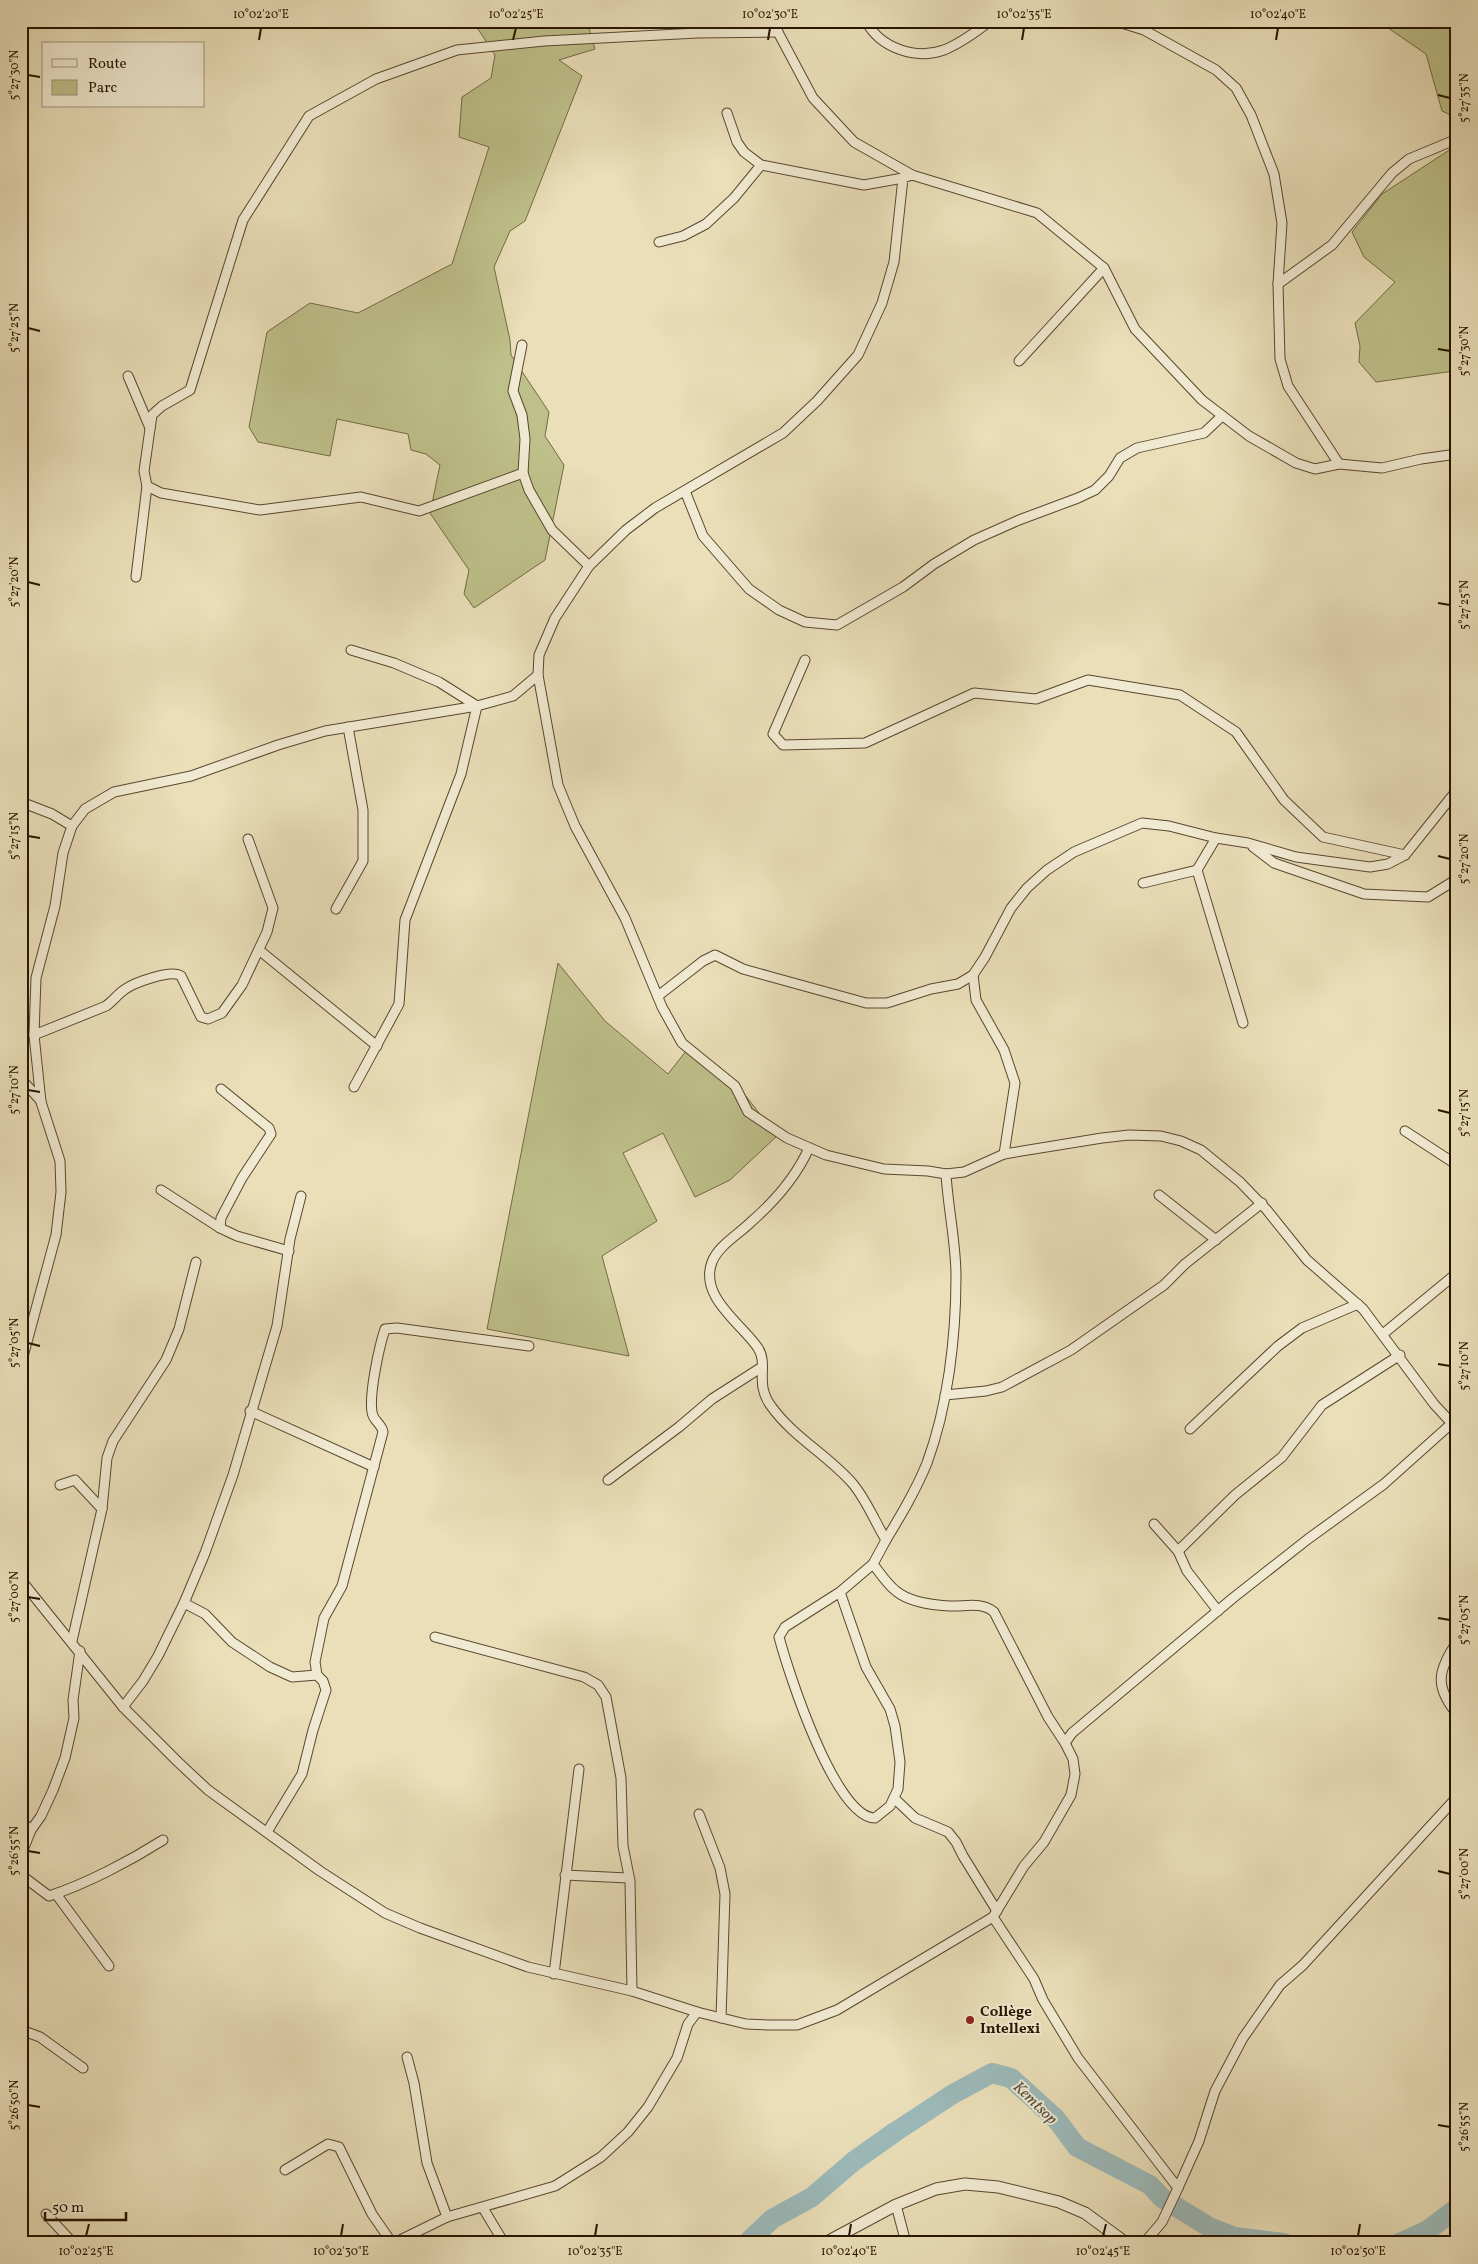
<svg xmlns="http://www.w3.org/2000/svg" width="1478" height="2264" font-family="Vollkorn,serif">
<rect width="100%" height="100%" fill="#eadfb9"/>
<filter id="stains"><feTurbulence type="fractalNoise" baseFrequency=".004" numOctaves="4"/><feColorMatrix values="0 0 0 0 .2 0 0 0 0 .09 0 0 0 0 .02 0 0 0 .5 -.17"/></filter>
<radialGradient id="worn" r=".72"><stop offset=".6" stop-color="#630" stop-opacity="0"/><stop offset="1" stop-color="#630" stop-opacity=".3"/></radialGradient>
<g fill="#bec08a" stroke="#726a45">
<polygon points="477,21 587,21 595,49 559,60 582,76 525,221 510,231 494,267 510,340 511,355 549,412 545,436 564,465 545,560 474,608 464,594 469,570 430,513 440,465 426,454 411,450 408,434 337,419 330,456 258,442 249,427 267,332 310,303 358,313 452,264 489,147 459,137 462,97 491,78 495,55 476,26"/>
<polygon points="1378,21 1457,21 1457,118 1442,111 1426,54"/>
<polygon points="1457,145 1457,368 1454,371 1376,382 1359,362 1360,346 1355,323 1395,282 1364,257 1352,232 1382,194"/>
<polygon points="558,963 605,1021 668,1074 690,1046 738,1086 777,1136 730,1180 695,1197 663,1133 623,1153 657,1221 602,1256 629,1356 487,1329"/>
</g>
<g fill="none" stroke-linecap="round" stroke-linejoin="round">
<g stroke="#9cbaba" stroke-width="20">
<polyline points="747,2243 772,2219 812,2197 854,2161 895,2132 953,2094 992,2073 1011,2078 1056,2119 1077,2147 1150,2185 1162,2198 1209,2227 1235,2237 1284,2243"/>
<polyline points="1399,2243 1428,2230 1457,2208"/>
</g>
<defs>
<g id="minor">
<polyline points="772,21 813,98 854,142 912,175"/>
<path d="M866,21C880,48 915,60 944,50C961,43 976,32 990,21"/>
<polyline points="1115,21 1144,30 1216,70 1236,88 1251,115 1274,174 1282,223 1278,284 1280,359 1288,386 1339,464"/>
<polyline points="727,113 737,142 744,152 761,165 864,185 903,178"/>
<polyline points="659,242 683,236 706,224 734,198 761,165"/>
<polyline points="1278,284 1332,245 1392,173 1409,159 1457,139"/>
<polyline points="522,345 513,391 522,415 525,439 523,473 529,490 552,530 589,566"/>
<polyline points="1019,361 1104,268"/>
<polyline points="128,376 150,428"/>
<polyline points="1457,454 1421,459 1382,468 1339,464 1315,469 1296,463 1249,436 1202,400 1135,329 1104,268 1037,213 912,175 903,178 894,262 882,303 858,355 817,401 783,433 655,508 626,530 589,566 555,618 539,655 538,675 558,785 575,826 625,918 662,1007 682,1043 735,1086 748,1112 787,1138 826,1155 884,1169 928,1171 946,1174 964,1172 1004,1154 1102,1138 1129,1135 1161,1136 1181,1141 1201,1150 1240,1182 1266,1209 1307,1260 1363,1309 1434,1404 1457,1429"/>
<polyline points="523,473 419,511 361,497 260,510 161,493 147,486 144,471 152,415 162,406 190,390 243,220 309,116 376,79 457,50 544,41 698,33 778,32"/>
<polyline points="685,491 703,536 749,589 779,610 805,622 837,625 903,587 934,564 974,540 1019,520 1078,498 1095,490 1109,476 1120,458 1137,448 1204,433 1222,416"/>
<polyline points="136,577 147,486"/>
<polyline points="351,650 394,663 439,682 477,706 461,774 405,920 399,1004 354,1087"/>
<polyline points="805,660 773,734 783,745 865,743 974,693 1036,699 1088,680 1180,695 1236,732 1284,800 1323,837 1405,855"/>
<polyline points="21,802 52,814 72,826"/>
<polyline points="1216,838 1197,870 1243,1023"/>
<polyline points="1253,847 1274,863 1364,894 1428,897 1457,879"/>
<polyline points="1143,883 1197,870"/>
<polyline points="336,909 363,861 363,810 348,727"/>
<polyline points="259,950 377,1046"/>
<polyline points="973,975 976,1000 1004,1050 1015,1083 1004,1154"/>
<polyline points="658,996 703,961 715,955 743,969 768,976 866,1003 887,1003 931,989 958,984 973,975 985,957 1011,908 1027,888 1047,870 1074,852 1142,823 1169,826 1216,838 1248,843 1296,857 1370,867 1388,864 1405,855 1457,790"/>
<path d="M34,1035L106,1006C113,1001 117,995 124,990C133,983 171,969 181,976L201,1017L208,1019L222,1013L242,985L267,932L273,908L248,839"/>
<polyline points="21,1079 41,1101"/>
<polyline points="221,1089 269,1128 271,1134 242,1178 221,1218 220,1228 237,1236 289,1251"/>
<polyline points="1405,1131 1457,1165"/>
<polyline points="161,1190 220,1228"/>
<polyline points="1159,1195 1216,1240"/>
<polyline points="1383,1334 1457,1273"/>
<polyline points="21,1364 56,1235 61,1192 60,1161 41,1102 34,1035 36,978 55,906 63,853 72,826 85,809 114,792 191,776 278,745 325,731 477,706 513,696 538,675"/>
<polyline points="945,1395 986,1391 1002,1387 1071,1350 1164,1285 1185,1264 1262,1203"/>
<polyline points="250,1411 374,1467"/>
<polyline points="1190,1429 1278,1346 1302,1328 1358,1304"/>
<polyline points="608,1480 679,1427 712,1399 762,1367"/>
<polyline points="60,1485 75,1480 102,1509 72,1641"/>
<polyline points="102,1509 107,1458 113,1441 166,1360 179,1329 196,1262"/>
<polyline points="1154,1524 1178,1551 1187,1571 1218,1611"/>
<path d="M886,1540C901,1515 916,1490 927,1463C948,1406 956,1337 956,1276C956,1243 948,1208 946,1174"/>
<polyline points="1178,1551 1235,1495 1282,1457 1322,1405 1400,1355"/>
<path d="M21,1580L123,1707L178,1762L208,1790L320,1871L385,1913L420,1928L528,1967L632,1991L697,2012L746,2024L769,2025H797L837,2010L993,1917L1024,1866L1044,1842L1059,1816L1071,1795L1075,1774L1073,1759L1065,1743L1048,1717L994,1612C981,1601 964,1607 949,1606C932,1605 909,1602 896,1591C887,1584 880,1573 873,1564L886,1540C875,1522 867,1501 853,1484C829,1456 793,1437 771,1406C754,1383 769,1365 758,1348C741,1323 699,1297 712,1262C718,1246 739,1234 751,1222C775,1201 796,1177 809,1148"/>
<path d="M840,1592L866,1667L890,1709L895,1726L900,1762L898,1789L890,1806L875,1818C835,1818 788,1671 779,1637L785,1627L840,1592L873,1564"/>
<polyline points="184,1603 205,1614 232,1642 270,1667 292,1677 317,1675"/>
<polyline points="435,1637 584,1677 598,1685 606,1697 621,1778 623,1846 630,1881 632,1991"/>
<path d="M1457,1642C1438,1670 1434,1686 1457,1714"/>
<polyline points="123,1707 143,1681 158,1656 184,1603 205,1553 233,1475 277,1326 290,1239 301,1196"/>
<polyline points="1065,1743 1072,1733 1233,1598 1308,1539 1384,1484 1451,1424"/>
<polyline points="894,1798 915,1818 948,1832 956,1842 963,1856 997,1911"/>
<polyline points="699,1814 720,1868 725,1894 721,2018"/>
<polyline points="21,1821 31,1830"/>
<path d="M267,1832L302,1774L313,1730L326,1690L323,1681L317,1675L315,1662L324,1618L342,1586L383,1432C382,1424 373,1421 372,1412C369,1394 379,1347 385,1329L397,1328L529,1346"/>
<polyline points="21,1855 31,1830 41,1816 53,1790 65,1758 74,1718 73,1700 80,1651"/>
<path d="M21,1875L49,1896C86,1884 130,1861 163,1840"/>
<polyline points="565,1875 628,1878"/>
<polyline points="56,1894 109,1966"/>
<polyline points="993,1917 1034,1979 1043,2000 1078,2058 1178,2188 1162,2222 1144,2243"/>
<polyline points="554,1974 579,1769"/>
<polyline points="21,2030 40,2037 83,2068"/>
<polyline points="407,2057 414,2083 427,2163 447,2217"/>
<polyline points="285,2170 328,2144 339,2147 372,2214 392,2243"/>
<polyline points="1178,2188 1199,2141 1215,2091 1243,2038 1280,1985 1303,1965 1457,1797"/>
<polyline points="896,2205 906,2243"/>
<polyline points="483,2208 504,2243"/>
<polyline points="46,2214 73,2243"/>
<polyline points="394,2243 447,2217 555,2186 601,2157 628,2132 648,2107 677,2058 688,2024 697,2012"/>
</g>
<polyline id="tertiary" points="825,2243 896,2205 936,2189 965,2184 998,2187 1059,2202 1085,2213 1126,2243"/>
</defs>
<use href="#minor" stroke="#58472e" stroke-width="11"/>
<use href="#tertiary" stroke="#58472e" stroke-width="13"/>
<use href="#minor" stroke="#f1ead2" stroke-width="9"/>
<use href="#tertiary" stroke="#f1ead2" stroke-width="11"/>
</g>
<path fill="none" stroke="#271400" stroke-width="2" d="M259,40L261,28M513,40L516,28M768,40L770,28M1022,40L1024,28M1276,40L1278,28M28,75L40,77M1438,95L1450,98M28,328L40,331M1438,349L1450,351M28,582L40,585M1438,603L1450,605M28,836L40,838M1438,856L1450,859M28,1090L40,1092M1438,1110L1450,1113M28,1343L40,1346M1438,1364L1450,1366M28,1597L40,1599M1438,1618L1450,1620M28,1851L40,1853M1438,1871L1450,1874M28,2105L40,2107M1438,2125L1450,2127M86,2236L89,2224M341,2236L343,2224M595,2236L597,2224M849,2236L851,2224M1103,2236L1106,2224M1358,2236L1360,2224"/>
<circle fill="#8f2418" stroke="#f1ead2" stroke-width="2" cx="970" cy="2020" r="5"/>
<g text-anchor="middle" stroke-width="4" stroke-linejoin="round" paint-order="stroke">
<g font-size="15" font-weight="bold" fill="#271400" stroke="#f1ead2" text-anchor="start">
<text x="980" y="2016">Collège<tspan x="980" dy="17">Intellexi</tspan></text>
</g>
<g font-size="16" font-style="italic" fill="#504e41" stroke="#f1ead2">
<text transform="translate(1036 2102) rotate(44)" y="6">Kemtsop</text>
</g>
</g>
<rect width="1478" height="2264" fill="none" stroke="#eadfb9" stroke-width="55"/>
<rect x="42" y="42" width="162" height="65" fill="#f1ead2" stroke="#a0947e"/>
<rect x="52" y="59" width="25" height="8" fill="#f1ead2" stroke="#a0947e"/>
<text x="88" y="68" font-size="15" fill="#271400">Route</text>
<rect x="52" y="80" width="25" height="15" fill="#bec08a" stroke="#a0947e"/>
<text x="88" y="92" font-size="15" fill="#271400">Parc</text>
<path d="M45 2212v8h81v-8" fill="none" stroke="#271400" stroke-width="2.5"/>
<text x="52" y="2212" font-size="15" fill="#271400" stroke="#f1ead2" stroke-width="4" paint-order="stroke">50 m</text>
<rect x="28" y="28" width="1422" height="2208" fill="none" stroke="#271400" stroke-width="2"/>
<g font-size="12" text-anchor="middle" fill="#271400">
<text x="261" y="18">10°02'20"E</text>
<text x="516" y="18">10°02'25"E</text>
<text x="770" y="18">10°02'30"E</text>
<text x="1024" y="18">10°02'35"E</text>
<text x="1278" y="18">10°02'40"E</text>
<text transform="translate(14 75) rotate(-90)" y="4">5°27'30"N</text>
<text transform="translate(1464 98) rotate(-90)" y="4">5°27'35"N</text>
<text transform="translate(14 328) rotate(-90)" y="4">5°27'25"N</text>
<text transform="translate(1464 351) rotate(-90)" y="4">5°27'30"N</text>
<text transform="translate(14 582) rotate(-90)" y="4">5°27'20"N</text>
<text transform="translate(1464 605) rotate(-90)" y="4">5°27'25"N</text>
<text transform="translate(14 836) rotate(-90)" y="4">5°27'15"N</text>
<text transform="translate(1464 859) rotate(-90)" y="4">5°27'20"N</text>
<text transform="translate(14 1090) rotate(-90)" y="4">5°27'10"N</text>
<text transform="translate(1464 1113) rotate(-90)" y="4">5°27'15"N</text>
<text transform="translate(14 1343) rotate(-90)" y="4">5°27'05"N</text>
<text transform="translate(1464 1366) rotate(-90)" y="4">5°27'10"N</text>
<text transform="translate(14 1597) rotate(-90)" y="4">5°27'00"N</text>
<text transform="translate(1464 1620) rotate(-90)" y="4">5°27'05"N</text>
<text transform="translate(14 1851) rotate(-90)" y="4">5°26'55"N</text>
<text transform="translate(1464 1874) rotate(-90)" y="4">5°27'00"N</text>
<text transform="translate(14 2105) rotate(-90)" y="4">5°26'50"N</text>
<text transform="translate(1464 2127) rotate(-90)" y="4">5°26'55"N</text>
<text x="86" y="2255">10°02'25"E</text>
<text x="341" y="2255">10°02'30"E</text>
<text x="595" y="2255">10°02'35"E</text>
<text x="849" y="2255">10°02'40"E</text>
<text x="1103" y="2255">10°02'45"E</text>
<text x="1358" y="2255">10°02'50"E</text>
</g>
<rect width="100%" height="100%" filter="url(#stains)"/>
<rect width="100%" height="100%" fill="url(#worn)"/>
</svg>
